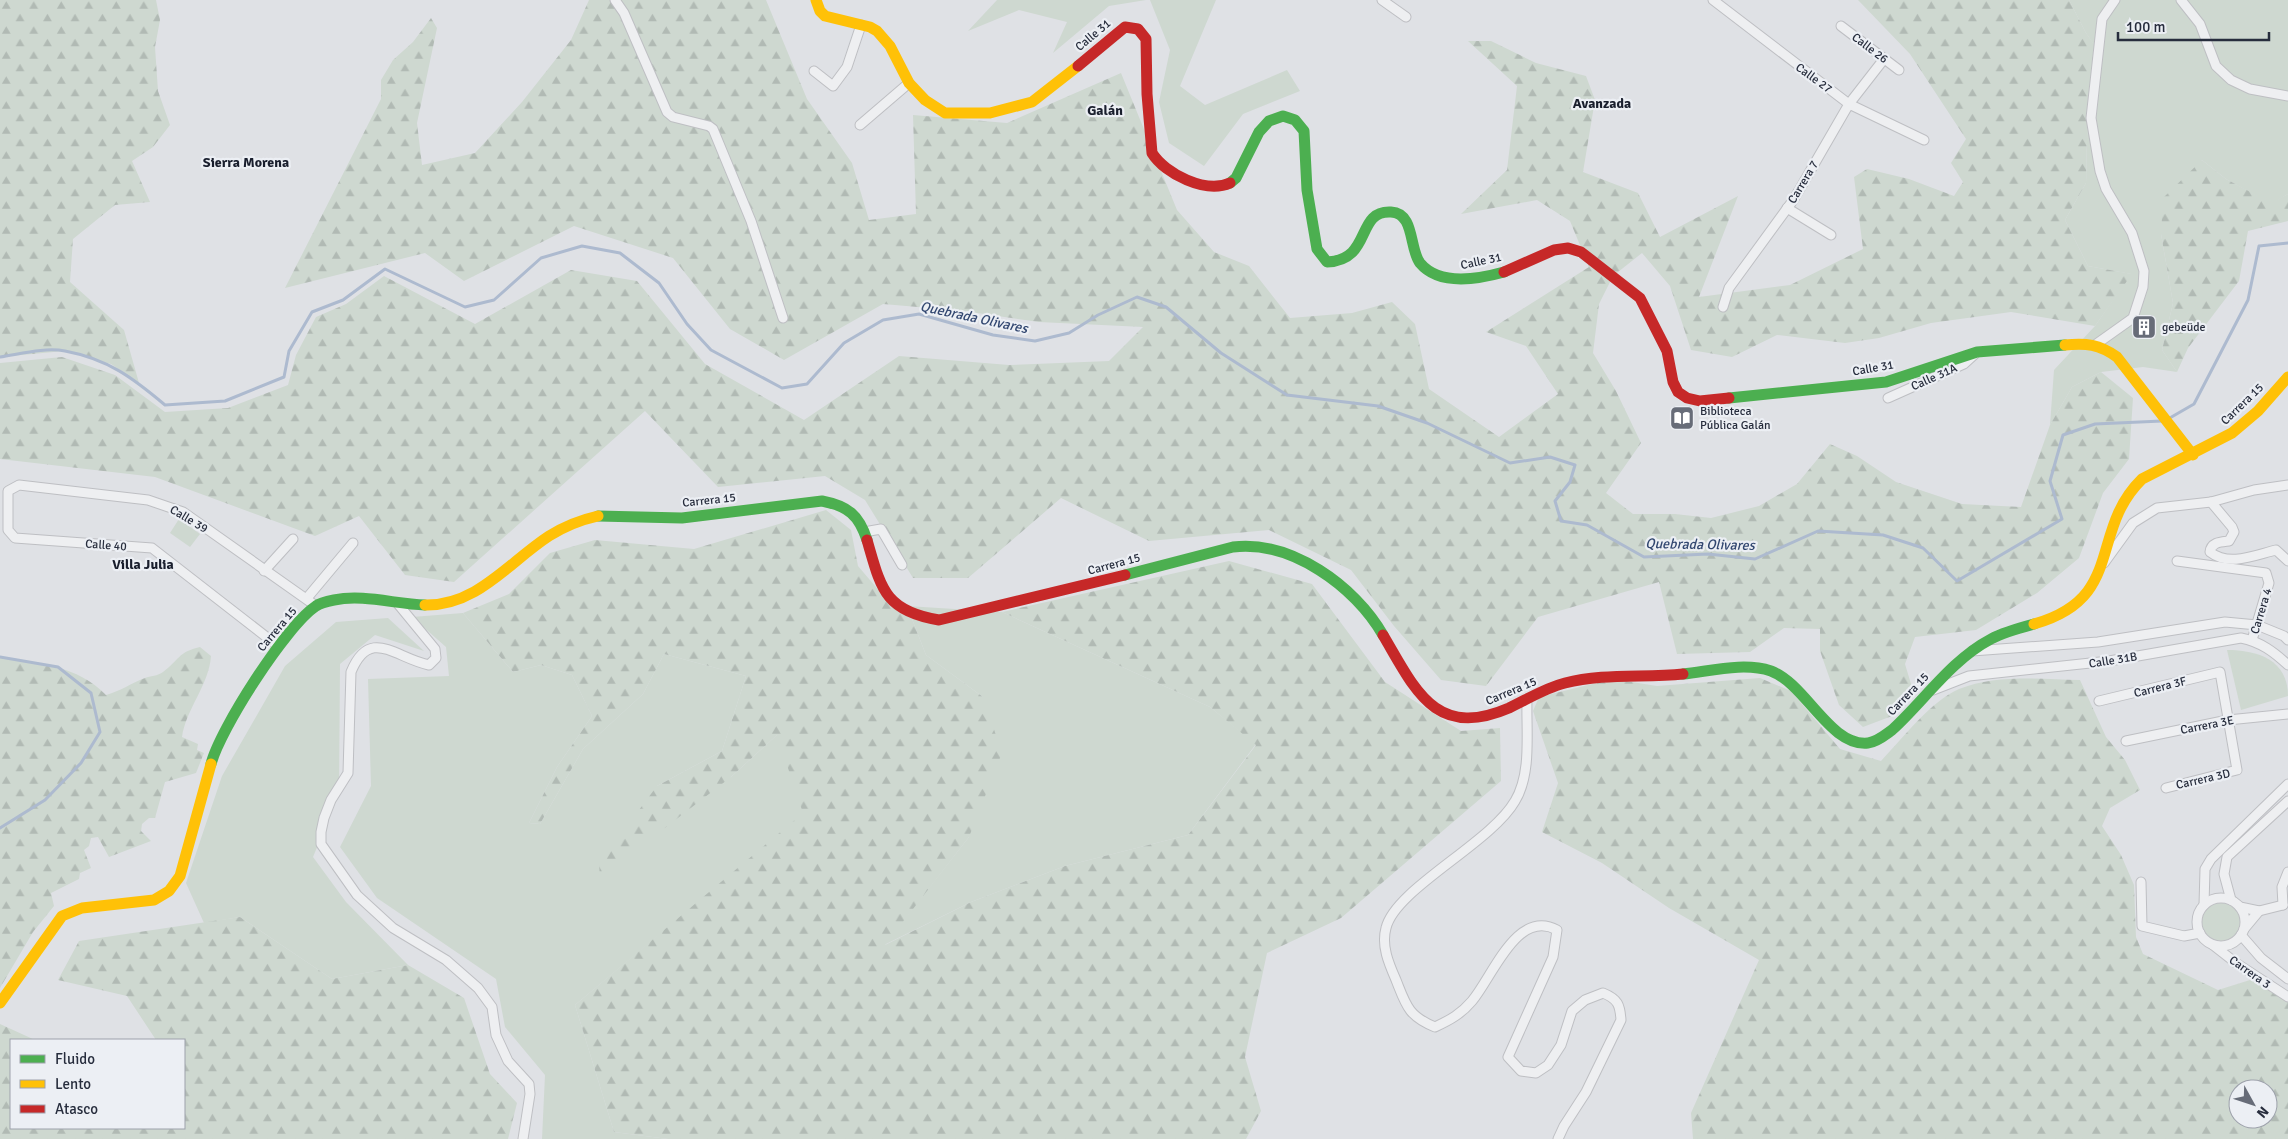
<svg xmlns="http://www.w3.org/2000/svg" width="2288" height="1139" font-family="Signika,sans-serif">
<defs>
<pattern id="forest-firs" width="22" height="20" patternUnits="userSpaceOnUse" patternTransform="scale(1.25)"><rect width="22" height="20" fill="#ced8d0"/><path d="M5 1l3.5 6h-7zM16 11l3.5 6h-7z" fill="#b1bab4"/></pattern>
</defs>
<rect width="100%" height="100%" fill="#dfe1e5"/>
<g fill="#ced8d0">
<polygon points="997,0 1146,0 1109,6 1053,53 1067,22 1019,10 968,31"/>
<polygon points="1150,0 1216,0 1180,86 1205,105 1287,70 1300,91 1243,114 1204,166 1169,143 1159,102 1170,50"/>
<polygon points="2069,0 2288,0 2288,194 2271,204 2226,179 2202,160 2161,234 2173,303 2162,350 2177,372 2143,367 2101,372 2072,387 2050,425 2054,370 2095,326 2131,274 2088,266 2065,220 2086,183 2088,96 2101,55 2086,33"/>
<polygon points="179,519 200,534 190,547 170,533"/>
<polygon points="907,606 1002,612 1210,707 1256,744 1188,835 1065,866 971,902 884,945 969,837 983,697 926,655"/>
<polygon points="463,613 513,672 541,665 572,675 592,716 557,767 529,823 540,824 583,749 643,694 664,654 746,676 722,751 657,786 731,777 778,734 804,814 575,1005 614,1132 668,1139 542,1139 545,1075 505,1027 496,979 377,898 340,847 371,786 368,679 449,676 446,647 412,617"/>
<polygon points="388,618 424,651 375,635 340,664 339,794 313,857 346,902 408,965 332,979 240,917 204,923 186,883 222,776 285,666 336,622"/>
<path d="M2227,650C2258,650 2288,660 2288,696L2241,710Z"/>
<circle cx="2221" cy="922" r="19"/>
</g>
<g fill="url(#forest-firs)" fill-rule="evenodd">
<polygon points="0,0 156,0 160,20 155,47 158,91 170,125 153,147 132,161 150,202 115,205 73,239 70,282 124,330 139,383 111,364 64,351 0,357"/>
<polygon points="589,0 766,0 807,99 852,163 869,220 916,214 913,115 1007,123 1121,73 1177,210 1214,252 1249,266 1290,318 1352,313 1392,302 1415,324 1429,389 1499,437 1558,394 1526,346 1486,332 1589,267 1570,221 1537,200 1461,214 1507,170 1517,86 1468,41 1491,41 1536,63 1586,76 1595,100 1583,172 1638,193 1660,237 1738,196 1699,297 1790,285 1863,249 1854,177 1867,169 1909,179 1954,196 1963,182 1951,163 1966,139 1910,54 1858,0 2069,0 2086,33 2101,54 2088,96 2086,183 2065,220 2088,266 2132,274 2095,326 2011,312 1931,323 1879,338 1845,343 1777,335 1732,357 1691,350 1670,286 1642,253 1613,276 1599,304 1593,353 1616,391 1641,443 1606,493 1633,514 1675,514 1711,518 1759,506 1797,484 1830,444 1857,456 1896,482 1962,504 2021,507 2050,425 2072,387 2101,372 2133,398 2129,459 2103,493 2079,558 2037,593 1976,630 1915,637 1905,664 1914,694 1892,716 1863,727 1839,705 1820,651 1820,629 1784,628 1750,652 1677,654 1659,582 1538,617 1486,686 1441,680 1394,626 1351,570 1269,530 1149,541 1061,498 968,578 913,578 865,500 825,476 718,487 645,411 454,582 405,575 359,516 315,536 155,477 0,459 0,363 62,357 115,375 165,412 228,408 288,385 296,355 316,317 346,304 384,276 475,324 571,270 637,281 705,364 804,420 899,356 1009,365 1109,361 1143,327 1039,322 964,311 883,304 784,360 730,329 673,258 574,226 464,281 425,253 285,288 381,99 381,80 393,60 413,42 431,18 437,28 417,123 422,165 475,153 522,102 571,40"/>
<polygon points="2202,160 2226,179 2271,203 2288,194 2288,221 2248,231 2239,281 2188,348 2177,372 2162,350 2173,303 2161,234 2163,198"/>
<polygon points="826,510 851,530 858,566 881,593 907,606 926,655 983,697 1002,753 969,837 885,945 971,902 1065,866 1188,835 1256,745 1210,707 1002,612 1229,561 1312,584 1385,682 1461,731 1500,728 1501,781 1341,918 1267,953 1245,1057 1261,1111 1246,1139 668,1139 614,1132 575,1005 803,813 777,735 731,777 600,878 599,863 657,786 722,751 746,676 664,654 643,694 583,749 540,824 529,823 557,767 592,716 572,675 541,665 513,672 463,613 509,594 550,553 595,540 694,549"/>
<path d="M200,647L211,656C209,685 186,709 182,737L198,744L197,750L204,753L196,773L165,782L155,818H149L142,824L141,831L151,841L109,857L98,837L91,838L89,846L84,850L91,868L80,873L79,879L51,893L54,906L33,932L0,988V657C40,664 77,665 106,695C121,691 131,683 145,678C150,676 158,676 163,672C179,660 178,652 200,647Z"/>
<path d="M1760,678L1791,691L1840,749L1881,761C1901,740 1932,700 1959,689C1996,674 2041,679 2080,680L2106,737L2125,760L2140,790L2110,808L2102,826L2121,855L2134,885L2136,937L2143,954L2218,990L2250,980L2288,1000V1139H1693L1691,1113L1759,960L1669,908L1602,863L1542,832L1558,783L1533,711L1539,697L1613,679L1657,686ZM2238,1089H2268V1119H2238Z"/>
<polygon points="240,917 332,979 408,965 464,998 490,1074 517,1103 508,1139 0,1139 0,1024 35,1040 11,1040 11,1128 184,1128 184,1040 156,1040 127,996 58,980 79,941"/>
</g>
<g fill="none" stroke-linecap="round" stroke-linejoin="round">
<g stroke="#adbacf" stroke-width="3">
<path d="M0,357C20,354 45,347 65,351C108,359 133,378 165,405L225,401L284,377L289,351L312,312L343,300L385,269L465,307L494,300L541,258L582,246L620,253L659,283L687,324L711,350L782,388L807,384L844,343L883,320L919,314L993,335L1035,341L1069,333L1098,315L1137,297L1166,307L1221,353L1287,395L1378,406L1427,423L1510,463L1550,457L1575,465L1570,482L1555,501L1561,521L1587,525L1644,557L1708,554L1755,559L1818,531L1883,535L1923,548L1957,581L2062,519L2050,481L2063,435L2095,424L2162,421"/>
<polyline points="2168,419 2194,404 2248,300 2259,246 2288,243"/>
<polyline points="0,657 58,667 91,693 100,732 81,763 45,800 0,828"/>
</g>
<defs>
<g id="street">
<polyline points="615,0 624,13 667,112 673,117 709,126 713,129 751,221 783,318"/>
<polyline points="1382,0 1406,17"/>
<polyline points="1713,0 1849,104 1924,140"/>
<polyline points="2181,0 2200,24 2216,66 2231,80 2250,89 2288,96"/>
<polyline points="1841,26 1899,70"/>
<polyline points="814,71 833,86 847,67 861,25"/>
<polyline points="860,125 909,83"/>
<polyline points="1787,208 1831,235"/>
<polyline points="1723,307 1729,288 1794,199 1849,104 1884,59"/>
<polyline points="2095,345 2133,318 2143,287 2144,271 2132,233 2106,189 2100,171 2091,118 2102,19 2115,0"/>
<polyline points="1888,398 1964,364 1975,354"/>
<path d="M2211,502L2232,527L2234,532L2229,541C2221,542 2211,542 2210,552C2229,567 2255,555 2276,550L2288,561"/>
<polyline points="864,532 881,529 902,565"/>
<polyline points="2177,561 2266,573 2269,583 2252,640"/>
<polyline points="2104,563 2133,523 2157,508 2211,502 2254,490 2288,485"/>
<polyline points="264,571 293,539"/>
<polyline points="307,598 353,543"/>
<path d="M398,604L435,649L436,658L429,665C395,658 370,626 351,672L348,773L331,800L324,818L321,832V844L357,895L393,928L446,960L478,988L492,1007L496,1035L508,1061L529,1084L530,1094L523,1139"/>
<polyline points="278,646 152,548 15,538 8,530 8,491 19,485 148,500 183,512 316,606"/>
<polyline points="1972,651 2098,642 2225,622 2257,625 2284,636 2288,640"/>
<path d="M1933,690L1969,676L2109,661L2241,638C2261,642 2274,652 2288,665"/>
<path d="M1527,700C1526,731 1532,773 1515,801C1491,843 1395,889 1386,928C1381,946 1389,964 1396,980C1406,1005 1408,1016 1435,1027C1450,1020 1461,1014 1472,1001C1493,976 1517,908 1557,930L1553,957L1508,1057L1521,1071L1536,1073L1548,1065L1561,1045L1572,1011L1585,1000L1603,993C1618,999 1620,1005 1621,1020L1586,1092L1564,1126L1558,1139"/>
<polyline points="2099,701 2220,672 2237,770 2166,788"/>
<polyline points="2126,741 2228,720 2288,714"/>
<polyline points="2141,882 2142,926 2184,936 2200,933"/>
<circle cx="2221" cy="922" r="24"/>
<polyline points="2231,900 2224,874 2227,857 2288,801"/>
<polyline points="2204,905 2205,869 2211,859 2288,784"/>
<polyline points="2283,905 2282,887 2288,872"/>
<polyline points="2240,907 2259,911 2283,905"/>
<polyline points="2244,929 2259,911"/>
<polyline points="2241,935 2261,958 2288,979"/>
<polyline points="2213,945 2236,963 2288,997"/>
</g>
</defs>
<use href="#street" stroke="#bebfc3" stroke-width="11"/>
<use href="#street" stroke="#eeeff1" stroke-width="9"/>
<g stroke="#4caf50" stroke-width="11">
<path d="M1230,183L1236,178L1259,132L1269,121L1283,116L1295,120L1304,131L1307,190L1317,249L1327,262C1373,260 1355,210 1391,212C1415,213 1409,249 1420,263C1439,286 1479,279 1504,272"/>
<polyline points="1729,398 1886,382 1977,352 2065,345"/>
<path d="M598,516L682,518L822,501C848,506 859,515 867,540"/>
<path d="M1125,575L1233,547C1291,540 1355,586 1383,635"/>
<path d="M1683,674C1711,671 1744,662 1771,671C1806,684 1830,747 1868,743C1877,742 1885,735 1892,730C1924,701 1951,660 1991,639C2004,632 2019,628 2034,624"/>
<path d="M211,764C220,729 286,626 316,606C320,603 329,601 334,600C363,594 395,604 425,605"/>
</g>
<g stroke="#ffc107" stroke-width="11">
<polyline points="816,0 820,11 825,16 870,27 877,31 890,46 909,83 925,100 945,113 990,113 1032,102 1078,66"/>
<path d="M2065,345C2086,343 2099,344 2117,357L2193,455"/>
<path d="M425,605C477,606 509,562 549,536C565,526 580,520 598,516"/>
<path d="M2034,624C2126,598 2088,532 2142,479L2232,433L2258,411L2288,377"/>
<polyline points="0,1003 62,916 82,908 154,900 169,891 180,876 211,764"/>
</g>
<g stroke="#c62828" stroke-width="11">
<path d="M1078,66L1125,27L1138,29L1146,39L1147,94L1152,153C1165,174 1206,194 1230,183"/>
<polyline points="1504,272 1554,250 1568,248 1581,252 1640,298 1667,351 1673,382 1678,392 1687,398 1700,401 1729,398"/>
<path d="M867,540C881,588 884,611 939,620L1125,575"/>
<path d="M1383,635C1415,689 1435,740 1509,708C1528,699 1545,688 1565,683C1603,673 1644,678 1683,674"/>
</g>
</g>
<defs>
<symbol id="building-square" viewBox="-11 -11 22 22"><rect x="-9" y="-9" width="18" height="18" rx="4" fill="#676c78" stroke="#eceff4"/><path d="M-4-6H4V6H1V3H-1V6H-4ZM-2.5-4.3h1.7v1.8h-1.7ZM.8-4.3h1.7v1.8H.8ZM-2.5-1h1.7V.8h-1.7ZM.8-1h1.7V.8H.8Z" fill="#fff"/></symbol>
<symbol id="library-square" viewBox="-11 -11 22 22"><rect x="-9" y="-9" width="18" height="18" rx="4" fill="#676c78" stroke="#eceff4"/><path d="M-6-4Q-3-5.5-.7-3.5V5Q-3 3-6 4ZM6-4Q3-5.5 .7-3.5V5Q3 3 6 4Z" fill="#fff"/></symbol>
</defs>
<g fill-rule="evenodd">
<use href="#building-square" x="2130" y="313" width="28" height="28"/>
<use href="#library-square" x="1668" y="404" width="28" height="28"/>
</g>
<g text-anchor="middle" stroke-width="4.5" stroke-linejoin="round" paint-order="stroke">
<g font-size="12" fill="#272d3d" stroke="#eceff4">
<text transform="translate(1093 35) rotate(-40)" y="4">Calle 31</text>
<text transform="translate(1870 48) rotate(37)" y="4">Calle 26</text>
<text transform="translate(1814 78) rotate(36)" y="4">Calle 27</text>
<text transform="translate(1803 182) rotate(-59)" y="4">Carrera 7</text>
<text transform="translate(1481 261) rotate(-12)" y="4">Calle 31</text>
<text transform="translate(1873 368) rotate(-10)" y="4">Calle 31</text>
<text transform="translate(1934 377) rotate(-24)" y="4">Calle 31A</text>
<text transform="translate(2242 404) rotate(-44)" y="4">Carrera 15</text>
<text transform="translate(709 500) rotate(-6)" y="4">Carrera 15</text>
<text transform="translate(189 519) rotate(31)" y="4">Calle 39</text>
<text transform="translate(106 545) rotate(4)" y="4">Calle 40</text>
<text transform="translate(1114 564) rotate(-15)" y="4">Carrera 15</text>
<text transform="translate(2261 611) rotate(-73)" y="4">Carrera 4</text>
<text transform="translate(277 629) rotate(-50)" y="4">Carrera 15</text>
<text transform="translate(2113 660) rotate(-9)" y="4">Calle 31B</text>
<text transform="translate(2160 687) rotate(-14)" y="4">Carrera 3F</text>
<text transform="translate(1511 691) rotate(-23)" y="4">Carrera 15</text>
<text transform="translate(1908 694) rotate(-46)" y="4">Carrera 15</text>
<text transform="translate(2207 725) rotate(-11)" y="4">Carrera 3E</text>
<text transform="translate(2203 779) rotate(-13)" y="4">Carrera 3D</text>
<text transform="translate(2250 972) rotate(35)" y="4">Carrera 3</text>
</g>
<g font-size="12" fill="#272d3d" stroke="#eceff4" text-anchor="start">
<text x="2162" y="331">gebeüde</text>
<text x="1700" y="415">Biblioteca<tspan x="1700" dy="14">Pública Galán</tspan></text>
</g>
<g font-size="14" font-weight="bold" fill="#191e2d" stroke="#eceff4">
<text x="1602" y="108">Avanzada</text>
<text x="1105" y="115">Galán</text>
<text x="246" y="167">Sierra Morena</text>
<text x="143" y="569">Villa Julia</text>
</g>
<g font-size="14" font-style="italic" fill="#324770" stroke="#eceff4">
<text transform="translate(974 317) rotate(12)" y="5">Quebrada Olivares</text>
<text transform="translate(1700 544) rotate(1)" y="5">Quebrada Olivares</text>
</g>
</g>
<rect x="10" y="1039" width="175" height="90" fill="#eceff4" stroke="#9da1ab"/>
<rect x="20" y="1055" width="25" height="8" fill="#4caf50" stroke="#9da1ab"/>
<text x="55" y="1064" font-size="15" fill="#272d3d">Fluido</text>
<rect x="20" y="1080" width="25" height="8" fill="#ffc107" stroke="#9da1ab"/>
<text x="55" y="1089" font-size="15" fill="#272d3d">Lento</text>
<rect x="20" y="1105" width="25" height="8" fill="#c62828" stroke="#9da1ab"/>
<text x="55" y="1114" font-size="15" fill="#272d3d">Atasco</text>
<g transform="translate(2253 1104) rotate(130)"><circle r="24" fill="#eceff4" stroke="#9da1ab"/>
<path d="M0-4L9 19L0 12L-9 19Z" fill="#676c78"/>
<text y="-8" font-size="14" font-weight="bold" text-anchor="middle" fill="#272d3d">N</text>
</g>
<path d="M2118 32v8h151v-8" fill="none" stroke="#272d3d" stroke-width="2.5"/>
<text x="2126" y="32" font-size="15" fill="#272d3d" stroke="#eceff4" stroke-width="4" paint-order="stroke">100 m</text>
</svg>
